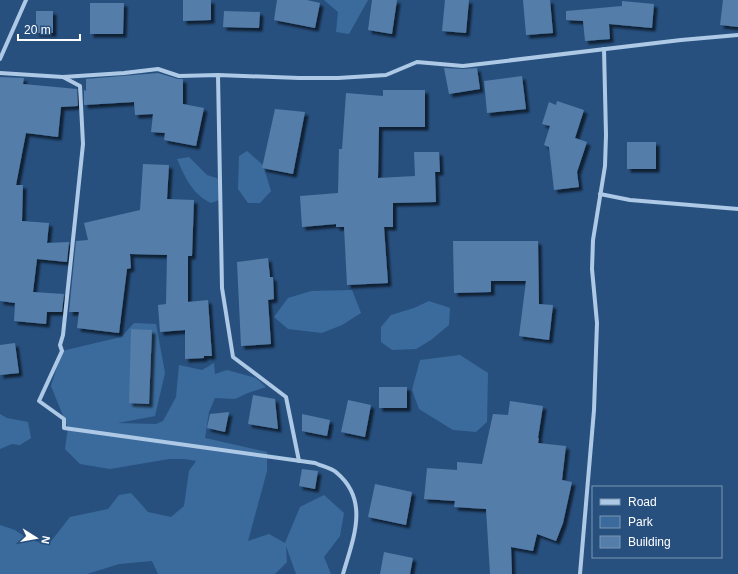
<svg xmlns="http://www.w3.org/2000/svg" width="738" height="574" font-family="Helvetica,sans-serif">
<defs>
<filter id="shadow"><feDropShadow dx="3.5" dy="3.5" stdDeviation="1" flood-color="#0009"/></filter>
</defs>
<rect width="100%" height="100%" fill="#27507f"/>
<g fill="#3b6b9c">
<polygon points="324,0 368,0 349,34 336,32 338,12"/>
<polygon points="247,151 263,165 271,191 260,203 248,203 238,189 239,156"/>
<path d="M189,157L207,175L222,180V199L211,203C192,194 185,177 177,159Z"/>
<polygon points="352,290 361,313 342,325 322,333 288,329 274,317 288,298 311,291"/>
<polygon points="429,301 450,308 449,325 431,340 416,349 392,350 381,342 381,327 391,315 414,308"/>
<polygon points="134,323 156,324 165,373 155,416 118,423 156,424 163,421 176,397 179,365 202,370 214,363 215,374 227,370 256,378 266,387 248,393 235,399 215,398 209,412 205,438 267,452 267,471 248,541 269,534 285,543 300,507 324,495 344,513 340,536 324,557 331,574 296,574 286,546 287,562 275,574 158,574 152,561 119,564 87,574 0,574 0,525 15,530 28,539 48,545 70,517 108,509 119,495 131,493 148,512 171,517 184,506 189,471 196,461 185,459 169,459 110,469 80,464 65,449 68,428 51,386 62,351 121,337"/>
<polygon points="460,355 488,373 487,422 476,432 453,430 419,409 412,390 420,360"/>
<polygon points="0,414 7,418 28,422 31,438 20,445 12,444 0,449"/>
</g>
<g fill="#547da9" filter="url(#shadow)">
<polygon points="183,0 211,0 211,20 183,21"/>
<polygon points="277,0 307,0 320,3 315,28 274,20"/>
<polygon points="372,0 397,0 392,34 368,30"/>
<polygon points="445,0 469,0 466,33 442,31"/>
<polygon points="523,0 550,0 553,33 526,35"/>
<polygon points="723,0 738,0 738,27 720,25"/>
<polygon points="622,1 654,4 652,28 609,24 610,39 585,41 583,21 566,20 566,11 622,6"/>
<polygon points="90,3 124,3 123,34 90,34"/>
<rect x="36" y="11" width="17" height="22"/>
<polygon points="224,11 260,12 259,28 223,27"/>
<polygon points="444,68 463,69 477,68 480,89 449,94"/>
<polygon points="158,73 178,79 183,79 183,104 204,108 196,146 164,140 165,133 151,132 153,114 135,115 134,102 84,105 84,90 86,91 86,79"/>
<polygon points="522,76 526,109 487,113 484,81"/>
<polygon points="0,77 24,78 23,84 77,89 78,106 61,107 58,137 26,133 16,185 23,185 22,221 49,223 47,243 69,242 67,262 37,259 33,292 64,294 62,312 47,312 46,324 14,321 15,303 0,301"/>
<polygon points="383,90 425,90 425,127 379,127 378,178 415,176 414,152 439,152 440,172 435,172 436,202 393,203 393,227 384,227 388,283 347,285 344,227 336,227 336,224 302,227 300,196 338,193 339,149 342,149 346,93 383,96"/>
<polygon points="557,101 584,110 575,138 587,142 577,172 579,187 554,190 549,147 544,145 550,126 542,124 549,102 556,105"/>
<polygon points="275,109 305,112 293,174 262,168"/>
<rect x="627" y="142" width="29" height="27"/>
<polygon points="143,164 169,165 167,199 194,200 192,256 188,256 188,302 208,300 212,356 204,356 204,358 185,359 185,330 160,332 158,305 166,304 167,255 130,254 131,268 127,269 119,333 77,328 79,312 69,312 76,241 88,240 84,223 140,210"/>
<polygon points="453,241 538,241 539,304 553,305 549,340 519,336 526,281 491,281 491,292 454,293"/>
<polygon points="268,258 270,277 273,277 274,299 268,300 271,344 241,346 237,262"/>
<polygon points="131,329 152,330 149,404 129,403"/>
<polygon points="15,343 19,373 0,375 0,345"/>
<rect x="379" y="387" width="28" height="21"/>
<polygon points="253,395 275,399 278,429 248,424"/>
<polygon points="348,400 371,405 365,437 341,432"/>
<polygon points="510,401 543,406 538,438 539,438 538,443 566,446 562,480 572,482 563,523 556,541 537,534 533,551 511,547 512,574 490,574 486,509 454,507 455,501 424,499 427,468 457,470 457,462 482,464 493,414 508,415"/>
<polygon points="229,412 225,432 207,428 210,414"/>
<polygon points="302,414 330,420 327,436 302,431"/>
<polygon points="302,469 318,471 315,489 299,486"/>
<polygon points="375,484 412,492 406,525 368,517"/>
<polygon points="384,552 413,558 410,574 380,574"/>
</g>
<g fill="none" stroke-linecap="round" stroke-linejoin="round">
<g stroke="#aec9e5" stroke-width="4">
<polyline points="0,59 26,0"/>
<polyline points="0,73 63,77 124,73 158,69 179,76 218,75 299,78 338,78 386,75 417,62 463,66 681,40 738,35"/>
<polyline points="218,75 222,288 233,357 286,397 299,461"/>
<path d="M63,77L80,86L83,144L63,335L60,345L62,351L39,401L64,419V428L315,463C321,466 332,468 337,473C370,501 353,539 343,574"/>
<polyline points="600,194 630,200 738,209"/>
<polyline points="580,574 594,410 597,323 592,269 593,240 605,166 606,135 604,49"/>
</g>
</g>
<rect x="592" y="486" width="130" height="72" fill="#27507f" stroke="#7d96b2"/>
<rect x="600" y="499" width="20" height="6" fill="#aec9e5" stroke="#7d96b2"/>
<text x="628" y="506" font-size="12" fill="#ffffff">Road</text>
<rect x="600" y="516" width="20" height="12" fill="#3b6b9c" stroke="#7d96b2"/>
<text x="628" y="526" font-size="12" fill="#ffffff">Park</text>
<rect x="600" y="536" width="20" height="12" fill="#547da9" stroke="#7d96b2"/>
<text x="628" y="546" font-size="12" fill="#ffffff">Building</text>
<g transform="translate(36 538) rotate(101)" stroke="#27507f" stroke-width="3" paint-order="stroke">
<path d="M0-3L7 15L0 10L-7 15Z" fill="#ffffff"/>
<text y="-6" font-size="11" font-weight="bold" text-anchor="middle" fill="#ffffff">N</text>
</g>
<path d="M18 34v6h62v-6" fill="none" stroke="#ffffff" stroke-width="2"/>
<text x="24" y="34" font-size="12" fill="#ffffff" stroke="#27507f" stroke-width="3" paint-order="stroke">20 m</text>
</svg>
